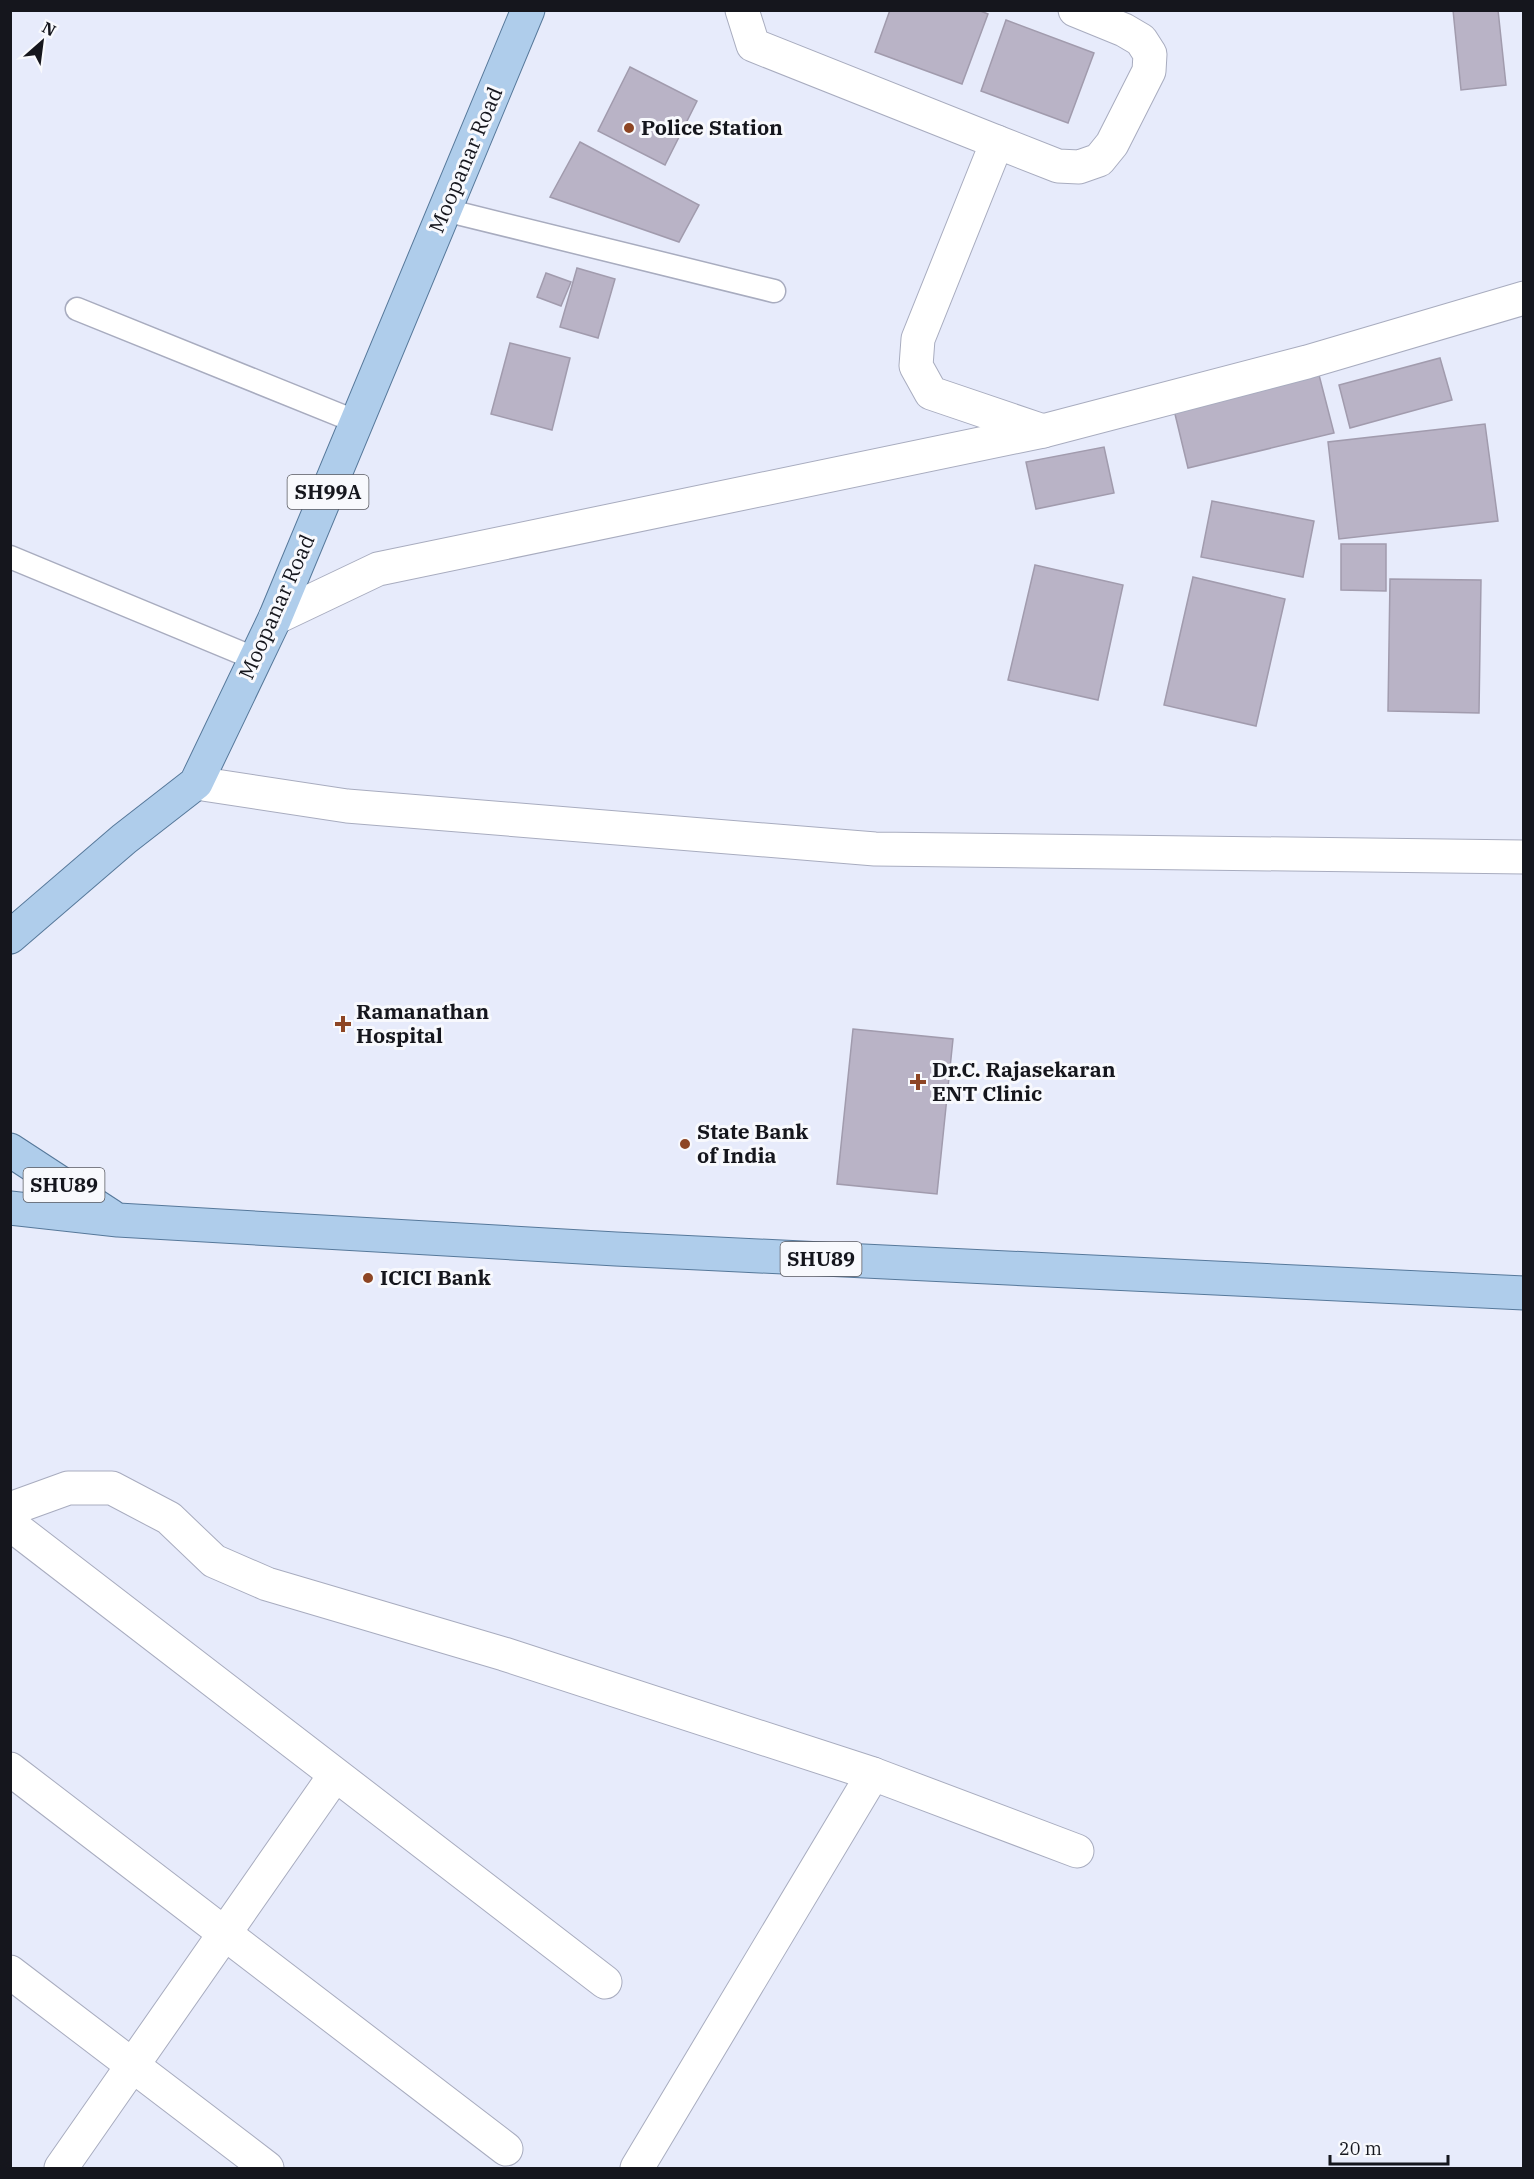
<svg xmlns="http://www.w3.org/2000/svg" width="1534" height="2179" font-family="'IBM Plex Serif',serif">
<rect width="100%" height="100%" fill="#e7ebfb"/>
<g fill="#b9b3c6" stroke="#a19bad" stroke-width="1.5">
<polygon points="890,10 978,10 988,14 962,84 875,52"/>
<polygon points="1453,10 1498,10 1506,85 1461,90"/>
<polygon points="1006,20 1094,53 1068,123 981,91"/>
<polygon points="630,67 697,101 665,165 598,131"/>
<polygon points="580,142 699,205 679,242 550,197"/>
<polygon points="577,268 615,279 598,338 560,327"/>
<polygon points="546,273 571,282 561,306 537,297"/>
<polygon points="510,343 570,358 552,430 491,414"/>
<polygon points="1440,358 1452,400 1350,428 1339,385"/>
<polygon points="1319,375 1334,433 1188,468 1174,410"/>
<polygon points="1485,424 1498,521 1339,539 1328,442"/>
<polygon points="1104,447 1114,493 1036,509 1026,462"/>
<polygon points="1212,501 1314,521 1303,577 1201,557"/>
<polygon points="1341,544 1386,544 1386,591 1341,590"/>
<polygon points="1035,565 1123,585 1098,700 1008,680"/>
<polygon points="1193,577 1285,599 1256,726 1164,705"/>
<polygon points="1390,579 1481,580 1479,713 1388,711"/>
<polygon points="853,1029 953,1039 937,1194 837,1184"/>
</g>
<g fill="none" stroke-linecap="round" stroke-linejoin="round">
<defs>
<g id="lane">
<polyline points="445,210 774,291"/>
<polyline points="77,309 357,422"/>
<polyline points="10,557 256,659"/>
</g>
<g id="street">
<polyline points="742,10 753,45 997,142 918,339 916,366 931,393 1043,431"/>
<polyline points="997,142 1058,166 1079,167 1099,160 1112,144 1149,71 1150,54 1141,40 1124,30 1075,10"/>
<polyline points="275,618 378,569 1043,431 1307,362 1524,298"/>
<polyline points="196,783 347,806 875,849 1524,857"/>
<polyline points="10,1509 68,1488 112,1488 169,1518 214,1561 267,1584 504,1654 873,1774 1077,1851"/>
<polyline points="10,1524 605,1982"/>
<polyline points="10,1769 506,2149"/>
<polyline points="10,1972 267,2168"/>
<polyline points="61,2168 335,1775"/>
<polyline points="637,2168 873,1774"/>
</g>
<g id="primary">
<polyline points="10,937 124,839 196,783 275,618 528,10"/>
<polyline points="10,1150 111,1216"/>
<polyline points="10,1208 118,1220 616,1249 1524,1293"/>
</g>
</defs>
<use href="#lane" stroke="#a8acbf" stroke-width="25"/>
<use href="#street" stroke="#a8acbf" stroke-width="35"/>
<use href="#primary" stroke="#56789a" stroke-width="35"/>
<use href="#lane" stroke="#fff" stroke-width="22"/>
<use href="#street" stroke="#fff" stroke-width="33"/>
<use href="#primary" stroke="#afcdeb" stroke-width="33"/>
</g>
<g fill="#8d4524" stroke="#f8f9fd" stroke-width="2">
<circle cx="629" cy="128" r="6"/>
<path d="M340 1015h6v6h6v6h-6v6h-6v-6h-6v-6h6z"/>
<path d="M915 1073h6v6h6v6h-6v6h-6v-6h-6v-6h6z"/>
<circle cx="685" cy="1144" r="6"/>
<circle cx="368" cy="1278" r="6"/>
</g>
<g text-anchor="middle" stroke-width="6" stroke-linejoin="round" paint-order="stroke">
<g fill="#f8f9fd" stroke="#595a60" stroke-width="1.5">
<rect x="287.5" y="475" width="81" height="34" rx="4.5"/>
<rect x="23.5" y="1168" width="81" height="34" rx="4.5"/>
<rect x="780.5" y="1242" width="81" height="34" rx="4.5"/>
</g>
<g font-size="20" font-weight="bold" fill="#15161d">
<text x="328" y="499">SH99A</text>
<text x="64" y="1192">SHU89</text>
<text x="821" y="1266">SHU89</text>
</g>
<g font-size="21" font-weight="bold" fill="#15161d" stroke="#f8f9fd" text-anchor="start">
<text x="641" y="135">Police Station</text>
<text x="356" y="1019">Ramanathan<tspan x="356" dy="24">Hospital</tspan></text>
<text x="932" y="1077">Dr.C. Rajasekaran<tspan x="932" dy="24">ENT Clinic</tspan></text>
<text x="697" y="1139">State Bank<tspan x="697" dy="24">of India</tspan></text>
<text x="380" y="1285">ICICI Bank</text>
</g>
<g font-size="21" fill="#15161d" stroke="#f8f9fd">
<text transform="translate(466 160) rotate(-67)" y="7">Moopanar Road</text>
<text transform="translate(277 607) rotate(-66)" y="7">Moopanar Road</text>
</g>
</g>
<rect width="1534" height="2179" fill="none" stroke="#15161d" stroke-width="24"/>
<g transform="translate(42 42) rotate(28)" stroke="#f8f9fd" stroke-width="4.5" paint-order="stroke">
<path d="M0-4.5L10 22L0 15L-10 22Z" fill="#15161d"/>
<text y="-9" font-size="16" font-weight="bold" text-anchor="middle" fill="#15161d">N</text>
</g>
<path d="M1330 2155v9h118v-9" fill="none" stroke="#15161d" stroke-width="3"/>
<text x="1339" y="2155" font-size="18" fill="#15161d" stroke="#f8f9fd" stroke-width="4.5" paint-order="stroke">20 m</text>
</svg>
